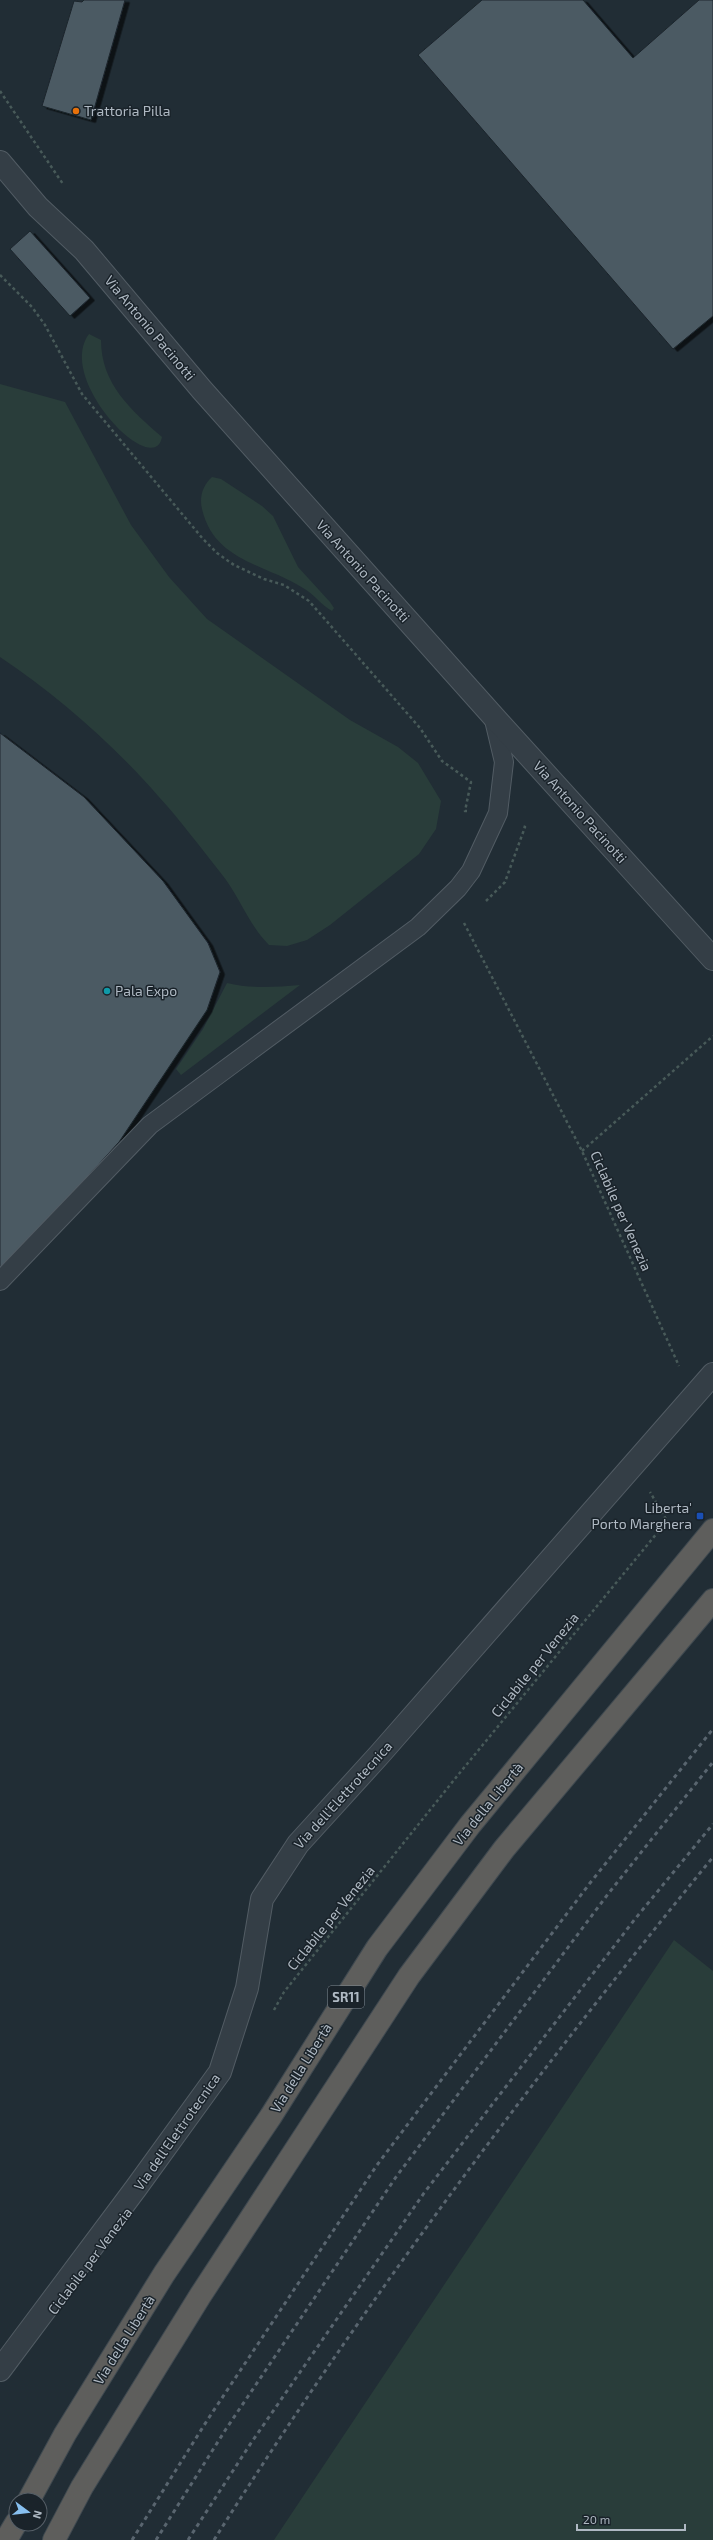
<svg xmlns="http://www.w3.org/2000/svg" width="713" height="2540" font-family="'Exo 2',sans-serif">
<defs>
<filter id="shadow"><feDropShadow dx="4.5" dy="2.5" stdDeviation="0" flood-color="#0009"/></filter>
</defs>
<rect width="100%" height="100%" fill="#212d35"/>
<g fill="#293d3a">
<path d="M89,334L101,340C101,384 131,410 162,437C154,481 55,379 89,334Z"/>
<path d="M0,384L65,402L131,525L169,577L207,619L350,720L398,747L418,763L441,801L436,829L419,854L330,925L307,940L287,946L269,945C248,924 239,895 220,872C200,847 181,821 159,797C113,744 58,696 0,657Z"/>
<path d="M212,477L221,479L262,506L273,516L298,567L330,602L334,608L332,611C321,605 314,594 303,588C265,564 214,561 202,509C199,497 203,485 212,477Z"/>
<path d="M227,983C251,989 276,987 300,985L181,1075L176,1069L203,1029Z"/>
<polygon points="674,1940 713,1971 713,2540 274,2540"/>
</g>
<g fill="#4c5a64" stroke="#1c252c" filter="url(#shadow)">
<polygon points="84,0 125,0 91,120 42,106 74,1 82,2"/>
<polygon points="482,0 583,0 633,58 699,0 713,0 713,316 673,349 418,55"/>
<polygon points="30,231 90,298 70,316 10,249"/>
<polygon points="0,733 84,797 163,881 208,943 220,972 207,1010 119,1142 38,1231 0,1268"/>
</g>
<g fill="none" stroke-linecap="round" stroke-linejoin="round">
<defs>
<polyline id="service" points="0,1281 150,1125 418,927 458,888 471,871 498,813 504,762 493,716"/>
<g id="minor">
<polyline points="0,162 38,207 84,250 202,390 493,716 713,959"/>
<polyline points="0,2370 136,2188 220,2072 247,1988 262,1899 298,1844 379,1755 713,1374"/>
</g>
<g id="trunk">
<polyline points="29,2500 65,2434 164,2274 271,2116 377,1948 470,1825 713,1530"/>
<polyline points="6,2540 16,2523"/>
<polyline points="54,2540 82,2487 200,2296 409,1976 504,1849 713,1600"/>
</g>
</defs>
<use href="#service" stroke="#525c64" stroke-width="20"/>
<use href="#minor" stroke="#525c64" stroke-width="24"/>
<use href="#trunk" stroke="#3f4950" stroke-width="24"/>
<g stroke="#485a59" stroke-width="2.5" stroke-dasharray="3 3" stroke-linecap="butt">
<polyline points="0,91 63,184"/>
<polyline points="0,275 32,307 45,325 82,394 203,539 217,553 234,565 264,579 284,585 309,601 420,728 442,761 471,782 465,811 467,811"/>
<polyline points="486,901 505,882 525,827 522,826"/>
<polyline points="464,923 582,1151 679,1366"/>
<polyline points="582,1151 713,1036"/>
<polyline points="667,1521 673,1531"/>
<polyline points="274,2010 284,1992 458,1775 667,1521 650,1492"/>
</g>
<use href="#service" stroke="#343e46" stroke-width="18"/>
<use href="#minor" stroke="#343e46" stroke-width="22"/>
<use href="#trunk" stroke="#5e5e5c" stroke-width="22"/>
<g stroke="#59656f" stroke-width="3" stroke-dasharray="4 4" stroke-linecap="butt">
<polyline points="132,2540 208,2419 377,2165 590,1883 713,1729"/>
<polyline points="156,2540 226,2429 396,2177 608,1894 713,1762"/>
<polyline points="188,2540 251,2443 424,2193 635,1919 713,1824"/>
<path d="M214,2540C364,2302 535,2075 713,1857"/>
</g>
</g>
<circle fill="#e8710a" stroke="#1a232a" stroke-width="1.5" cx="76" cy="111" r="4"/>
<circle fill="#0f9aa8" stroke="#1a232a" stroke-width="1.5" cx="107" cy="991" r="4"/>
<rect fill="#1a4fb4" stroke="#1a232a" stroke-width="1.5" x="696" y="1512" width="8" height="8" rx="2"/>
<g text-anchor="middle" stroke-width="3" stroke-linejoin="round" paint-order="stroke">
<rect fill="#1a232a" stroke="#828c95" stroke-width="1" x="328" y="1986" width="36" height="22" rx="3"/>
<g font-size="13" font-weight="bold" fill="#afb9c3">
<text x="346" y="2002">SR11</text>
</g>
<g font-size="14" fill="#afb9c3" stroke="#1a232a" text-anchor="start">
<text x="84" y="116">Trattoria Pilla</text>
<text x="115" y="996">Pala Expo</text>
<text x="692" y="1513" text-anchor="end">Liberta'<tspan x="692" dy="16">Porto Marghera</tspan></text>
</g>
<g font-size="14" fill="#afb9c3" stroke="#1a232a">
<text transform="translate(150 328) rotate(50)" y="5">Via Antonio Pacinotti</text>
<text transform="translate(363 571) rotate(48)" y="5">Via Antonio Pacinotti</text>
<text transform="translate(580 812) rotate(48)" y="5">Via Antonio Pacinotti</text>
<text transform="translate(621 1211) rotate(66)" y="5">Ciclabile per Venezia</text>
<text transform="translate(535 1665) rotate(-51)" y="5">Ciclabile per Venezia</text>
<text transform="translate(343 1795) rotate(-48)" y="5">Via dell'Elettrotecnica</text>
<text transform="translate(488 1804) rotate(-51)" y="5">Via della Libertà</text>
<text transform="translate(331 1918) rotate(-51)" y="5">Ciclabile per Venezia</text>
<text transform="translate(301 2068) rotate(-58)" y="5">Via della Libertà</text>
<text transform="translate(177 2132) rotate(-55)" y="5">Via dell'Elettrotecnica</text>
<text transform="translate(90 2261) rotate(-53)" y="5">Ciclabile per Venezia</text>
<text transform="translate(124 2340) rotate(-58)" y="5">Via della Libertà</text>
</g>
</g>
<g transform="translate(28 2512) rotate(105)"><circle r="19" fill="#1a232a" stroke="#565f67"/>
<path d="M0-3L7 15L0 10L-7 15Z" fill="#87bfef"/>
<text y="-6" font-size="11" font-weight="bold" text-anchor="middle" fill="#afb9c3">N</text>
</g>
<path d="M577 2524v6h108v-6" fill="none" stroke="#afb9c3" stroke-width="2"/>
<text x="583" y="2524" font-size="12" fill="#afb9c3" stroke="#1a232a" stroke-width="3" paint-order="stroke">20 m</text>
</svg>
